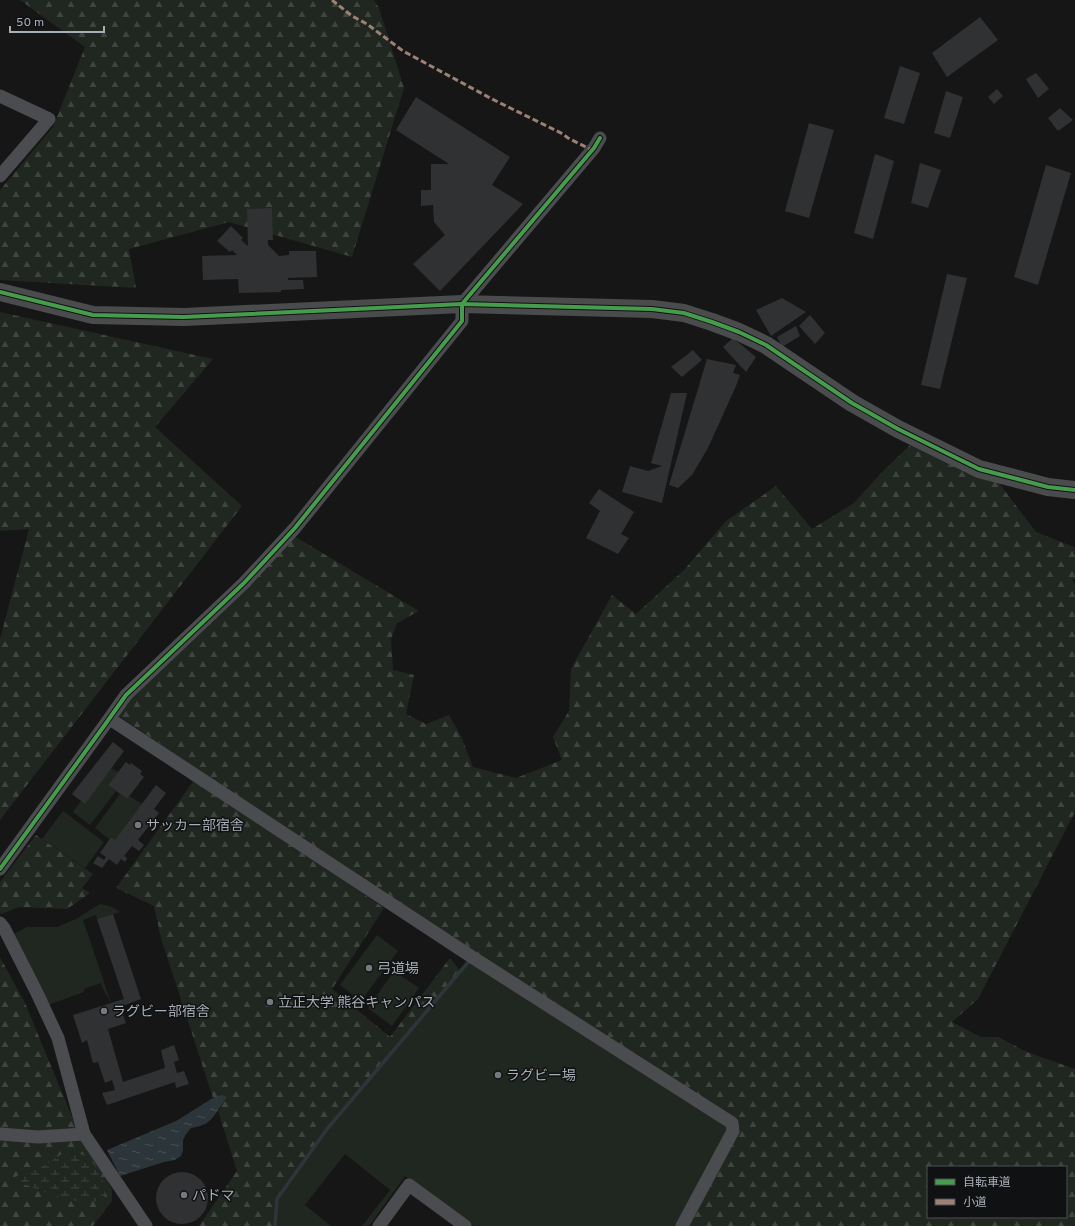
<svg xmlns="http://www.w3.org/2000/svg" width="1075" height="1226" font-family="Overpass,'Noto Sans JP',sans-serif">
<defs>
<pattern id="forest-firs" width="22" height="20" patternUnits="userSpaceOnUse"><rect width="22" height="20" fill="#202720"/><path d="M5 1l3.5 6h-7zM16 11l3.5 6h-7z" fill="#3e443e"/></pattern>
<pattern id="wetland-marsh" width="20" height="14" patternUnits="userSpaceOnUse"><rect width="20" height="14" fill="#202720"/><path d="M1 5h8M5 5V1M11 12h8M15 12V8" fill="none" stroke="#3e443e"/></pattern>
<pattern id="water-ripples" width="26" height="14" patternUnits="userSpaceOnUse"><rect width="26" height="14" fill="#2c3539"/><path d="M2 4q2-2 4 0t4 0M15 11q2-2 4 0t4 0" fill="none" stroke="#485053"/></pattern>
</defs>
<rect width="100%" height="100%" fill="#161616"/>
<g fill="#202720">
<polygon points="111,768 118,772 108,785 116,791 90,825 73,812 81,801 84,803"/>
<polygon points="120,794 127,799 129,796 142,804 115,840 111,837 109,839 95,828"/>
<polygon points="63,811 104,842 85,868 42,839"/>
<polygon points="100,904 110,906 120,912 97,919 96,915 83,920 111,1003 103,989 101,983 84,989 84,992 48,1005 12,935 27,927 57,927 76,919"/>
<polygon points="377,935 398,951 361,1001 340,985"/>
<polygon points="471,959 730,1124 680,1226 473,1226 405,1176 369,1226 362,1226 390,1190 345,1154 305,1205 331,1226 275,1226 277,1199 327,1129"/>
<polygon points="394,971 419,988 392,1026 368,1008"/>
</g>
<g fill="url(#forest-firs)" fill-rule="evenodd">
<polygon points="20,0 374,0 379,8 404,88 352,257 229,222 129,249 136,288 0,280 0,190 53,127 85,47"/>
<polygon points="0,312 213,359 155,427 242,506 0,820 0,639 29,529 0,531"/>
<path d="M910,445L963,469L998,482L1036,532L1074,547L1075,549V579H1072L1075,585V812L978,999L952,1022L981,1037H998L1027,1052L1075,1069V1226H689L738,1130L610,1040L270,818L116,714L294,536L419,611L397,623L391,639L393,670L414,675L406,714L426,724L449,715L461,736L473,767L516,778L562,760L553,737L569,711L571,669L612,595L636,614L684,570L726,521L776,486L812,529L854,503L881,473ZM928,1167H1066V1217H928Z"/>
<polygon points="195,779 384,908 332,989 390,1037 450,958 461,972 327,1129 277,1199 275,1226 199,1226 237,1171 218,1111 226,1099 221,1095 213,1098 161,938 154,906 116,888"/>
<polygon points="36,835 93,874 82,888 90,893 67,909 19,907 1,914 0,912 0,882"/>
<path d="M0,957L25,1003L82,1141L100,1164L112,1190V1201L93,1226H0ZM78,1153L86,1202L50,1194L17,1181L20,1174L45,1165L62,1154Z"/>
</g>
<path fill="url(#wetland-marsh)" d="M78,1153C81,1154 84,1155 87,1157C98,1165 105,1183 105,1196C103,1198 100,1200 97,1201C77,1207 36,1189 17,1181L15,1177L20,1174L45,1165L62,1154Z"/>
<path fill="url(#water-ripples)" d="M221,1095L226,1096V1099C213,1115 213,1125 191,1128L186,1134L183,1140V1151L181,1156L175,1160L164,1162L120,1176L107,1150L176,1121L213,1098Z"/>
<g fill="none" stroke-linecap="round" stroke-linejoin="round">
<polyline stroke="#2c3539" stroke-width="3.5" points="275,1226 277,1199 327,1129 470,960"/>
</g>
<g fill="#303132">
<polygon points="980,17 998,40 947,77 932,53"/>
<polygon points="900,66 920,73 904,124 884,118"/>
<polygon points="1036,73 1049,89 1038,98 1026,79"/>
<polygon points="997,89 1003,96 994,104 988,97"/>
<polygon points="946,91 963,97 950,138 934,133"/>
<polygon points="416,97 510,157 492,185 523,204 440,291 413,264 445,235 434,222 433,205 421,206 421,190 431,190 431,164 449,164 396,130"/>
<polygon points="1060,108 1073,120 1058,131 1048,118"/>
<polygon points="809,123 834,130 809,218 785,211"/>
<polygon points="875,154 894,161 873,239 854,233"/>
<polygon points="920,163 941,170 928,208 911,203"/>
<polygon points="1046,165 1071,173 1038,285 1014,277"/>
<polygon points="272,208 273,240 268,240 268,245 279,256 289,255 289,251 316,251 317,277 288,278 288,280 303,280 304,289 281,290 281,292 239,293 238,279 203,280 202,256 237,255 232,250 230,252 217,241 231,226 243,238 241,240 248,246 247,209"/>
<polygon points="947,274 967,278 940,389 921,385"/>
<polygon points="782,298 806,312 771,336 756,310"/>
<polygon points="810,315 825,333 815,344 799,326"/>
<polygon points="796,326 800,336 782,347 777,337"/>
<polygon points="733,338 756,357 746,372 723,347"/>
<polygon points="693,350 702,360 682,377 671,367"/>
<polygon points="707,359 736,365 733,373 740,375 736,386 708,448 692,475 678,488 669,485"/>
<polygon points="671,393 687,393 662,503 622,492 630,466 648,471 662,466 651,463"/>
<polygon points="599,489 634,512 621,534 629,538 618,554 586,538 600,511 589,503"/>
<polygon points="113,742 124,751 85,804 72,794"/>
<polygon points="126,762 130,765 131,763 142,771 140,774 144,777 127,799 108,785"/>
<polygon points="156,785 166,793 154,809 159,813 138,840 144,845 139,851 132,846 124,856 127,858 125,862 121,859 117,865 109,859 102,868 93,863 98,856 104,860 106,857 100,853 111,837 115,840"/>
<polygon points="113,914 141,999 120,1007 126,1023 108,1029 123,1082 165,1068 161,1050 174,1045 179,1060 174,1062 177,1073 184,1071 189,1084 176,1088 175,1082 107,1105 102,1093 115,1090 112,1080 105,1083 98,1062 93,1063 87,1040 82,1043 73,1015 124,999 97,919"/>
<circle cx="182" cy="1198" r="26"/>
</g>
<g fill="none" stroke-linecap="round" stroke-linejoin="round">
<g stroke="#4b4c4f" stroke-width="13">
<polyline points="0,96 49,119 0,176"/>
<polyline points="110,719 472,957 732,1123 733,1131 682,1226"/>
<polyline points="0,869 104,726 126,695 244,583 295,528 462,321 462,304 594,148 600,138"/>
<polyline points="0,923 4,928 37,993 58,1038 84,1134 146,1226"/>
<polyline points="0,1134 38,1137 84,1134"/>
<polyline points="379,1226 409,1185 465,1226"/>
</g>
<polyline stroke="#4a4b4d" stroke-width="18" points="0,292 93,315 184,317 462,304 652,309 684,313 712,322 739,332 766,345 852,403 898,429 979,469 1048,487 1075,490"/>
<polyline stroke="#9e8076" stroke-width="3" stroke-dasharray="6 3" stroke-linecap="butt" points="332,0 352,16 367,24 403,51 492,99 563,134 568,138 592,150"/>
<defs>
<g id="cycleway">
<polyline points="0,292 93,315 184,317 462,304 652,309 684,313 712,322 739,332 766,345 852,403 898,429 979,469 1048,487 1075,490"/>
<polyline points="0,869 104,726 126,695 244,583 295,528 462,321 462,304 594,148 600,138"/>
</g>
</defs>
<use href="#cycleway" stroke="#101112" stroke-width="6"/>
<use href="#cycleway" stroke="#469c4c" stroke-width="4"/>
</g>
<g fill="#75797f" stroke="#101112" stroke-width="1.5">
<circle cx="138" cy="825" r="4"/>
<circle cx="369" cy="968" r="4"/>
<circle cx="270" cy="1002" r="4"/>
<circle cx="104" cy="1011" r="4"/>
<circle cx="498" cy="1075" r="4"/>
<circle cx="184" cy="1195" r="4"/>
</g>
<g text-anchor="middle" stroke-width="3" stroke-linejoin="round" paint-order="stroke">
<g font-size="14" fill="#a8aeb7" stroke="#101112" text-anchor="start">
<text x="146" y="830">サッカー部宿舎</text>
<text x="377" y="973">弓道場</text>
<text x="278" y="1007">立正大学 熊谷キャンパス</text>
<text x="112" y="1016">ラグビー部宿舎</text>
<text x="506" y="1080">ラグビー場</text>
<text x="192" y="1200">パドマ</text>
</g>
</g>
<rect x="927" y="1166" width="140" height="52" fill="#101112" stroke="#4d5054"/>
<rect x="935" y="1179" width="20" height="6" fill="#469c4c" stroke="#4d5054"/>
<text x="963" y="1186" font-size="12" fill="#a8aeb7">自転車道</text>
<rect x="935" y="1199" width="20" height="6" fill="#9e8076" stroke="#4d5054"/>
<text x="963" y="1206" font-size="12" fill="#a8aeb7">小道</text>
<path d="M10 26v6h94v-6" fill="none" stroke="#a8aeb7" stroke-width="2"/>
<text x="16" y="26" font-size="12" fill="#a8aeb7" stroke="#101112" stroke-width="3" paint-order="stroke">50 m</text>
</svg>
